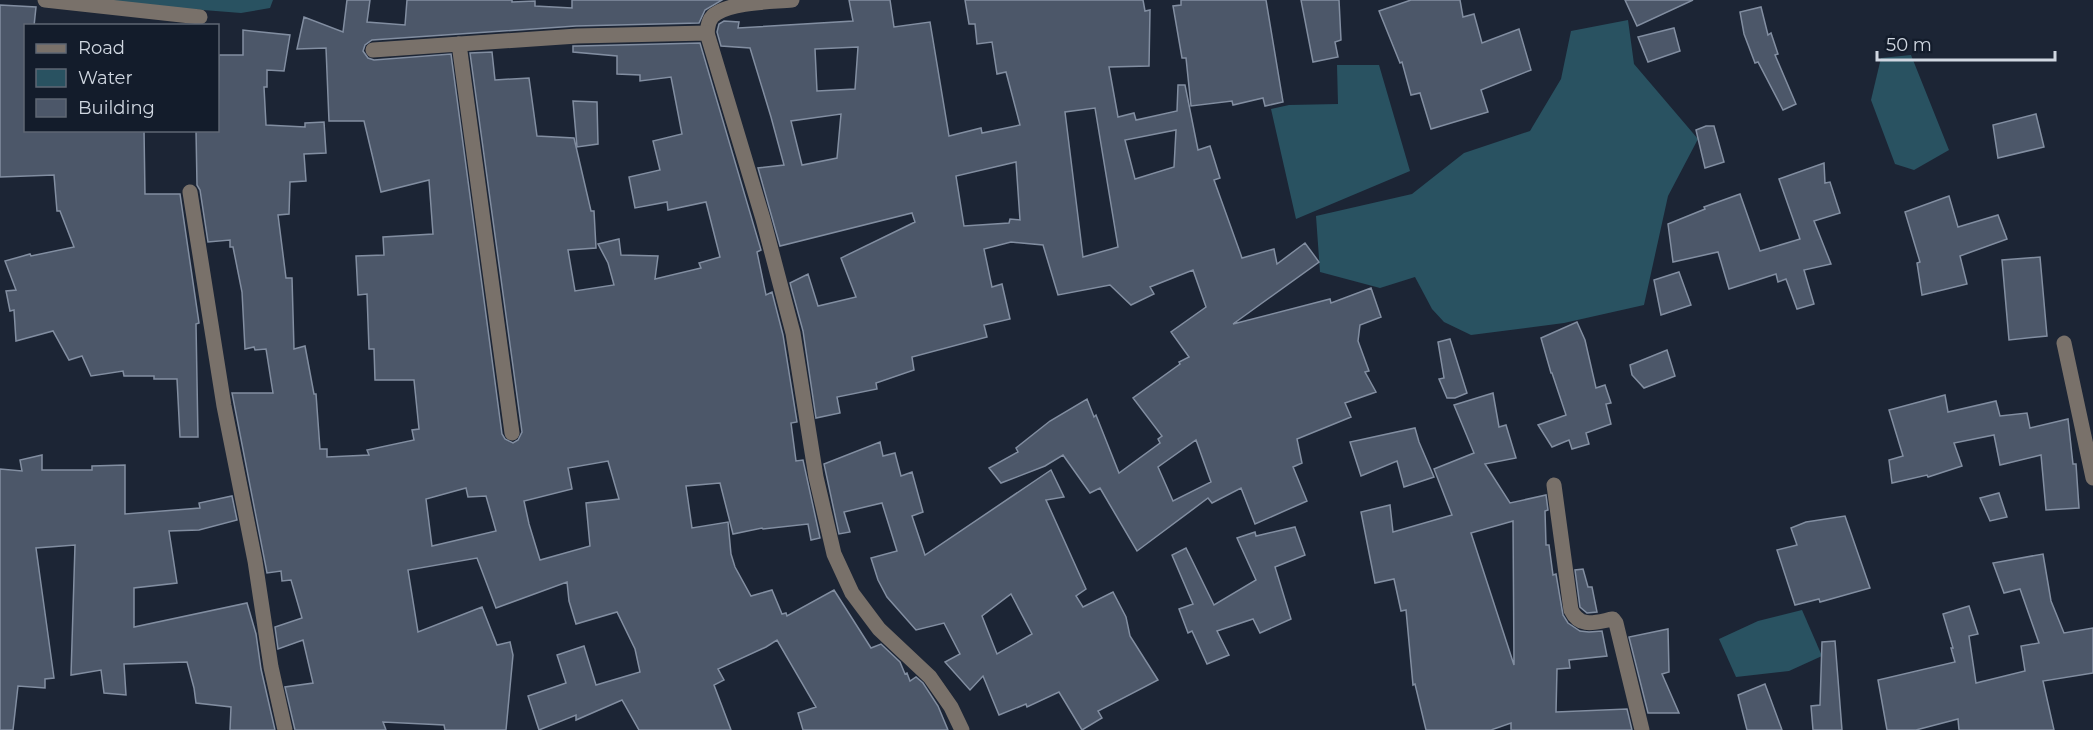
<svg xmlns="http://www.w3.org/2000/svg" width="2093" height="730" font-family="Montserrat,sans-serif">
<rect width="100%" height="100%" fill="#1c2535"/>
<g fill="#295261">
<polygon points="77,0 273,0 270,8 241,13"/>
<polygon points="1628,20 1634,64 1698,139 1668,196 1644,305 1564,323 1471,335 1444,322 1432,309 1415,277 1380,288 1320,272 1316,216 1412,194 1464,153 1530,131 1561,79 1571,31"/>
<polygon points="1911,55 1949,150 1914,170 1895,164 1871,100 1881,58"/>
<polygon points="1337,65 1379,65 1410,171 1296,219 1271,109 1289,105 1338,104"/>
<polygon points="1802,610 1822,656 1789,671 1736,677 1719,639 1758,621"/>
</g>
<g fill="#4c5769" stroke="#828ea1" stroke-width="1.5" fill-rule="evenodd">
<path d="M347,0H370L367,22L405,25L407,0H512V2L535,1V6L572,8V0H722L705,10L699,23L576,26L372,40L365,45L363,51L368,58L374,60L451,54L502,434L505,439L513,443L518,440L522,432L470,53L492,52L495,80L529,78L537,136L574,138L591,211H594L596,248L568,250L575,291L614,285L608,263L598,244L619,239L621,255L658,256L655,279L701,268L699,263L720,257L706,202L668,210L667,202L635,208L629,177L660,170L653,141L682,134L671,77L640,81V75L617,74V56L573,52V46H577L700,43L761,250L757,252L766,295L772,292L783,335L797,422L791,423L796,461L803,460L820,538L811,540L808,524L763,529L762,528L733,534L720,483L686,486L692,528L728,522L731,554L735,567L751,596L772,590L782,614L786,613L787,616L834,590L871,648L881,644L900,662L905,674L907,673L910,681L916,677L923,683L938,706L948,730H803L798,713L816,707L777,640L766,647L718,669L724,680L714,685L731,730H639L622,700L576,720V715L539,730L528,696L566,683L557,655L584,646L596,685L640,672L635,649L617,612L576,624L569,601L567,582L496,608L477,558L408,570L418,632L482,607L497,645L510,642L513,655L506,730H445L444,725L383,722L386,730H295L285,687L313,683L303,640L278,649L275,627L302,618L291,580L282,581L281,571L267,573L232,393H273L266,349L255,350L254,347L245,349L242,292L233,247H230V240L208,242L200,190L197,185L196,130H218L219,55H243V30L290,35L284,71L267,70V87H264L266,125L305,127V123L324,122L326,153L304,154L306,181L290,182L289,214L278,215L286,278H292L294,349L305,346L314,394H316L320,449H327V457L369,455L367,450L414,440L412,430L419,429L414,380H375L374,349H369L367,294L358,295L356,256L384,255L383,237L433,234L429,180L381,192L364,121H329L326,48L297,49L304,17L343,32ZM608,461L619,499L586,503L590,546L540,560L529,524L524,501L572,489L568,468ZM466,488L468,497L486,496L496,531L432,546L426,499Z"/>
<path d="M849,0H890L894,27L930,22L949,136L981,128L982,133L1020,125L1006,72L997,74L992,42L977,44L975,24H969L965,0H1143L1145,11L1150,10L1149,66L1109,67L1118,117L1134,113L1136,120L1177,111L1178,85H1185L1198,150L1210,146L1220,178L1214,180L1242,258L1274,249L1277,264L1305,243L1319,262L1233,324L1330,299L1331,303L1371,288L1381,317L1360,325L1358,341L1369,371L1365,372L1376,392L1345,403L1351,417L1297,439L1302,463L1293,467L1307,501L1255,524L1241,488L1212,503L1208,498L1137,551L1100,488L1090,493L1063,455L1045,466L1001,483L989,468L1018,452L1016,448L1050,421L1087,399L1094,417L1096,415L1119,473L1160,443L1158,439L1162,436L1133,398L1180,364L1179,362L1189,357L1171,332L1206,307L1193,270L1150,287L1154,294L1131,305L1110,285L1058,295L1043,245L1011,242L984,249L992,287L1002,284L1010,319L984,325L987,337L912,357L914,370L876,383L877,389L837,397L840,413L816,418L803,331L790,283L808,274L818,306L856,297L841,258L915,222L912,213L780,246L758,168L784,165L771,117L750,48L721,46L717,32L719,24L724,21L739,22L738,28L853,21ZM858,47L855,89L817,91L815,49ZM1095,108L1118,247L1083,257L1065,112ZM841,114L837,158L802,165L791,121ZM1176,130L1174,167L1135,179L1125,140ZM1016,162L1020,220L1010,219L1009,223L964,226L956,176ZM1196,440L1211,482L1173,501L1158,467Z"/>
<polygon points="1181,0 1266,0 1283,102 1265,106 1263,98 1233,105 1232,101 1191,106 1186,58 1182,58 1173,6 1181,5"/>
<polygon points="1301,0 1339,0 1341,40 1335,42 1338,57 1313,62"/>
<polygon points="1411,0 1460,0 1463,17 1474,14 1482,43 1519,29 1531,70 1481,90 1488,112 1431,129 1420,93 1411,95 1402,62 1400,63 1379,11"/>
<polygon points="1625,0 1693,0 1637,26"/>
<polygon points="0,5 36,7 34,26 26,26 26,130 144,130 145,194 180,194 199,323 196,324 198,437 180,437 177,379 154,379 154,376 124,376 123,371 91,376 82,356 69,360 53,331 16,341 14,310 10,311 6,291 16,290 5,261 30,254 31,256 74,247 60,211 57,211 54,175 0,177"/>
<polygon points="1761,7 1768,35 1771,33 1778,54 1775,55 1796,104 1783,110 1758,62 1755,63 1744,34 1740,12"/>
<polygon points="1674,28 1680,51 1648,62 1638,37"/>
<polygon points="573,101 597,102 598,144 577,147"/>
<polygon points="2036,114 2044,147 1998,158 1993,125"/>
<polygon points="1706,126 1714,126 1724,162 1705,168 1696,130"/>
<polygon points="1824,163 1825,183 1830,182 1840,213 1814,221 1831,264 1804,270 1814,304 1797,309 1786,279 1778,282 1776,274 1729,289 1718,252 1673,262 1668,224 1705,209 1704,207 1740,194 1760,251 1800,239 1779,179"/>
<polygon points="1949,196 1958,227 1998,215 2007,239 1960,256 1967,284 1922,295 1917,263 1920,262 1905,212"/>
<polygon points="2040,257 2047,336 2009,340 2002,260"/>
<polygon points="1679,272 1691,305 1661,315 1654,280"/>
<polygon points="1577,322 1585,340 1596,388 1605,385 1611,403 1606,404 1611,424 1586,433 1589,444 1572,449 1569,440 1552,447 1538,425 1566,415 1552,373 1551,373 1541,338"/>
<polygon points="1450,339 1467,393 1455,398 1447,398 1439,379 1444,378 1438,342"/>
<polygon points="1667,350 1675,376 1644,388 1632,375 1630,365"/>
<path d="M1493,393L1499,427L1506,425L1516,458L1485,464L1510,503L1546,495L1548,510L1545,511L1546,545H1549L1553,575L1556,574L1563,615L1568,623L1580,631L1589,632L1602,631L1607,656L1569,660L1570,668L1557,669L1556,712L1627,709L1632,730H1511V723L1491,730H1426L1415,684L1413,685L1406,610L1401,611L1394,579L1375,583L1361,512L1390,505L1393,532L1452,515L1434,469L1474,453L1454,405ZM1513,521L1514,665L1471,533Z"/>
<polygon points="1945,395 1948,412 1996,401 2000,416 2027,413 2030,428 2068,419 2073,464 2076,464 2079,508 2046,510 2041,455 2000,465 1994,435 1954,443 1962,466 1928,477 1927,475 1892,483 1889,460 1903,456 1889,410"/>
<polygon points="1415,428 1419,442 1434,477 1404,487 1397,461 1361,476 1350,442"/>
<path d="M880,442L883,456L895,453L901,476L912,472L923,512L912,516L925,555L1051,470L1064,497L1046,500L1086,589L1076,596L1083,607L1113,592L1126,617L1130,636L1158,680L1098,711L1102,718L1082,730L1059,692L1027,707L1026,704L999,715L983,676L970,690L945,662L960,654L944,623L916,630L887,597L878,580L871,558L897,551L882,503L844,512L850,532L839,534L824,464ZM1011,594L1032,634L997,654L982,616Z"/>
<polygon points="42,455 42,470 92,470 92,466 125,465 125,514 200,508 199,503 232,496 237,520 199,530 169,531 177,583 134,588 134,627 247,603 256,634 261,669 275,730 230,730 231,707 196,703 194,688 187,662 124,664 126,695 104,693 101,670 71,675 75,545 36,548 54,678 45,679 45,688 18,686 13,730 0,730 0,469 22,471 20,460"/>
<polygon points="1999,493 2007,517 1990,521 1980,498"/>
<polygon points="1845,516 1870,588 1820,602 1819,599 1795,605 1777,550 1797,545 1791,528 1806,522"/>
<polygon points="1295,527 1305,555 1275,567 1291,619 1260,633 1253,619 1217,631 1229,655 1207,664 1192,631 1188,633 1179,609 1193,604 1172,555 1186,548 1214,605 1256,580 1237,538 1255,532 1256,536"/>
<polygon points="2043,554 2051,601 2064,633 2093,628 2093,673 2043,681 2054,730 1959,730 1958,719 1916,730 1887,730 1878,680 1955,662 1951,648 1953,648 1943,614 1969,606 1978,634 1969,636 1976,683 2025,671 2021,646 2039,643 2020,589 2004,593 1993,563"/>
<polygon points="1583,569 1588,587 1592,587 1597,612 1587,613 1580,607 1575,570"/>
<polygon points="1668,629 1669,672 1662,674 1679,713 1648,713 1629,637"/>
<polygon points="1835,641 1842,730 1813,730 1811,706 1820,705 1822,642"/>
<polygon points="1765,684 1782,730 1747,730 1738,695"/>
</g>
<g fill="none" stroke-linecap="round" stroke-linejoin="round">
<g stroke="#79716a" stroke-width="15">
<polyline points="45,0 200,17"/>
<path d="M707,33C708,25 709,17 717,13C734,2 772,2 792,0"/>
<polyline points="459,44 512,433"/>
<polyline points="373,50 577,36 707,33 763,219 793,333 816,477 834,554 852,593 879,629 930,677 951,707 962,730"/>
<polyline points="190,192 224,406 255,561 271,667 285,730"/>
<polyline points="2064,343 2093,478"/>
<path d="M1554,485L1571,610C1580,629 1596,622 1613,619L1616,623L1642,730"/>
</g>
</g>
<rect x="24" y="24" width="195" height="108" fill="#131c2b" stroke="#5f6774" stroke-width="1.5"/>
<rect x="36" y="44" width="30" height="9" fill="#79716a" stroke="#5f6774" stroke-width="1.5"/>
<text x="78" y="54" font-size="18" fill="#d0d7e1">Road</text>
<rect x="36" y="69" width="30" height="18" fill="#295261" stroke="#5f6774" stroke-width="1.5"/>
<text x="78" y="84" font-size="18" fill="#d0d7e1">Water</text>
<rect x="36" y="99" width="30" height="18" fill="#4c5769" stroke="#5f6774" stroke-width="1.5"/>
<text x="78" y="114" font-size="18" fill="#d0d7e1">Building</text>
<path d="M1877 51v9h178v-9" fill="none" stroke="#d0d7e1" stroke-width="3"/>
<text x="1886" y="51" font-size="18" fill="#d0d7e1" stroke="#131c2b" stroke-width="4.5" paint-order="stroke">50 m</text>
</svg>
